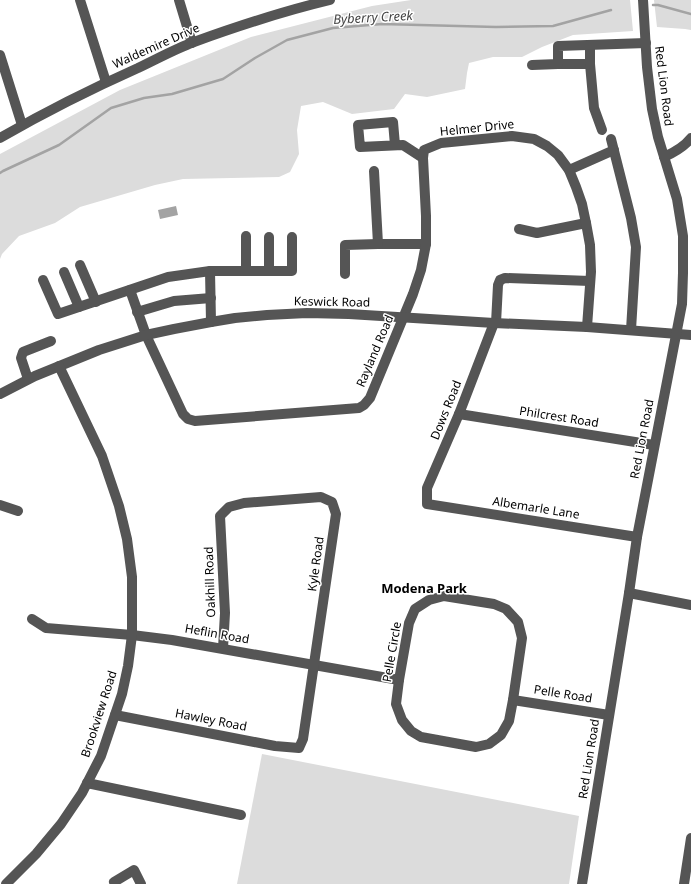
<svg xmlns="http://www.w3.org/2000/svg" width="691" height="884" font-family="'Noto Sans',sans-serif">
<rect width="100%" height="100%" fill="#fff"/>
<g fill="#dcdcdc">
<polygon points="411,0 630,0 633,31 573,35 542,47 522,57 493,57 469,63 467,73 465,89 427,97 405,94 394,109 352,114 323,102 301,106 297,130 299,154 290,172 279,177 183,179 155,185 80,207 55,223 19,236 2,254 0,259 0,154 120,90 251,37 372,6"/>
<polygon points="654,0 691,0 691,30 685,29 657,27"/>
<polygon points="262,754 579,816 569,884 237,884"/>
</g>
<polygon fill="#a3a3a3" points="176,206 178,215 160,219 158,210"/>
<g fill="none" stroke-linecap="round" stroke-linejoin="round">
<g stroke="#a3a3a3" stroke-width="2.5">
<polyline points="653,5 658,5 691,14"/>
<polyline points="0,173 3,171 59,145 111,108 144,98 172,94 223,79 255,58 287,40 333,28 382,24 496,27 553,26 611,10"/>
</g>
<g stroke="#555" stroke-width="10">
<polyline points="80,0 106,82"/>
<polyline points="179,0 192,43"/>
<polyline points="0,55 22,125"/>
<polyline points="558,64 590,64 594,108 602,130"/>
<polyline points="590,64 590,45"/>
<polyline points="532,65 558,64 558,46 646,43"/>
<path d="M0,138C45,112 91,89 138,68C157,59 175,49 194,42C238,26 284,11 330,0"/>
<polyline points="611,139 631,218 636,247 631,330"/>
<polyline points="395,145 393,122 358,125 360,147 403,145 423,158"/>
<path d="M664,157C675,152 684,147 691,138"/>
<polyline points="569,170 614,150"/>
<polyline points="374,171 378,244 426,244"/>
<polyline points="519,229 537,233 586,223"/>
<polyline points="80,265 96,302"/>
<polyline points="210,271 211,322"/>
<polyline points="246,271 246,236"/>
<polyline points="269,271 269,237"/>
<polyline points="64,272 79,307"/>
<polyline points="345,274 345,245 378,244"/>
<polyline points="43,280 58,314 168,277 210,271 292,271 292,237"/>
<polyline points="130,290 146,335 183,414 188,419 195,421 359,408 364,405 370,398 413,294 421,270 426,244 426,216 423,158 424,150 441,143 512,136 534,139 547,146 558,155 569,170 576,187 582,204 586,223 590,245 591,272 587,327"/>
<polyline points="137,312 174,301 211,298"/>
<polyline points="494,323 459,414 427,488 427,504 637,537"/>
<polyline points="496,323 498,285 500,280 505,278 590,281"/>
<polyline points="28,379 21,358 23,352 51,341"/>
<polyline points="0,394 35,376 99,350 146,335 174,329 211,322 235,318 267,315 307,313 349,314 494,323 587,327 691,335"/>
<polyline points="459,414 654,445"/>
<polyline points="0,505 18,511"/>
<polyline points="629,593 691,605"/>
<polygon points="444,596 494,604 506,609 518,622 522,638 513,700 509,721 501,735 489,744 476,747 421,737 411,731 402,720 396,704 399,680 409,623 415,609 429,600"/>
<polyline points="32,619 46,628 132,635 172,640 399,680"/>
<polyline points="513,700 609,715"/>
<polyline points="115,715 275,746 299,748 303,739 336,514 332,502 321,497 244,503 229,507 220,516 225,613 223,648"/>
<polyline points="87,783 241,815"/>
<polyline points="6,884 36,854 61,824 82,793 101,756 122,694 128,666 132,635 132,577 127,539 119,506 102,456 59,366"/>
<polyline points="115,884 114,882 134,870 141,884"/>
<polyline points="582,884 629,593 637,537 682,304 683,273 683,236 677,199 658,137 652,109 647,67 643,0"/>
<polyline points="684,884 691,838"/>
</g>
</g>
<g text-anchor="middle" stroke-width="3" stroke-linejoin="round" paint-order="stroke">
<g font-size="12" fill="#000" stroke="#fff">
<text transform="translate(156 46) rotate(-24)" y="4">Waldemire Drive</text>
<text transform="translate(664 86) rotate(83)" y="4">Red Lion Road</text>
<text transform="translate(477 128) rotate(-6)" y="4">Helmer Drive</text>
<text transform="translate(332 302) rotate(1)" y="4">Keswick Road</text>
<text transform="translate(375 351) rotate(-67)" y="4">Rayland Road</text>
<text transform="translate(446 410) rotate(-68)" y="4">Dows Road</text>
<text transform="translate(559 417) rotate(9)" y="4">Philcrest Road</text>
<text transform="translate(642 439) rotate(-79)" y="4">Red Lion Road</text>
<text transform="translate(536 508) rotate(9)" y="4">Albemarle Lane</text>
<text transform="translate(316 564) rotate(-82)" y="4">Kyle Road</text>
<text transform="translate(210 582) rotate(-92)" y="4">Oakhill Road</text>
<text transform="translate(217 634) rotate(10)" y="4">Heflin Road</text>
<text transform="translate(392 652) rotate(-80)" y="4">Pelle Circle</text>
<text transform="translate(563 694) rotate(9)" y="4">Pelle Road</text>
<text transform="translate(99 714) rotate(-72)" y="4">Brookview Road</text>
<text transform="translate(211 720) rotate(11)" y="4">Hawley Road</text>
<text transform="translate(589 759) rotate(-81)" y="4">Red Lion Road</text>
</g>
<g font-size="13" font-style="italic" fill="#444" stroke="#fff">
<text transform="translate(373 17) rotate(-3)" y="5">Byberry Creek</text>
</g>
<g font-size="13" font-weight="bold" fill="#000" stroke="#fff">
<text x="424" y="593">Modena Park</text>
</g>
</g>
</svg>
